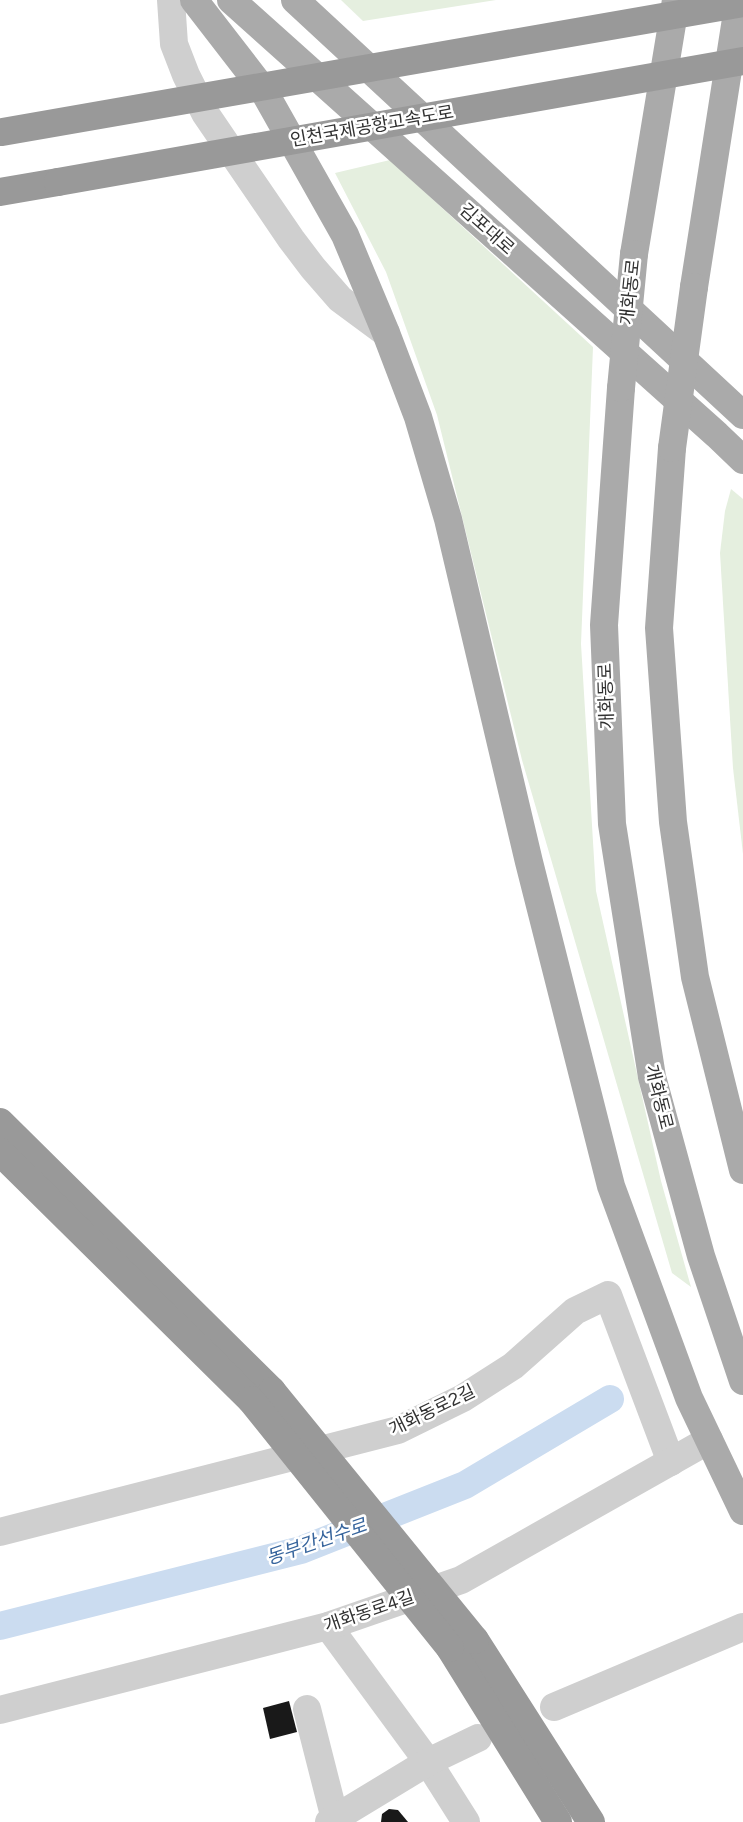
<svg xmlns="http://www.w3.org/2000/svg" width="743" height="1822" font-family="Figtree,'Noto Sans KR',sans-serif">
<rect width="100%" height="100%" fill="#fff"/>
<g fill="#e5efdf">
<polygon points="341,0 496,0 363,21"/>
<polygon points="390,160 593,347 581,644 596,891 661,1181 691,1287 672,1273 522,760 437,415 386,272 335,173"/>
<polygon points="731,489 743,499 743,854 733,768 720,553 725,511"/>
</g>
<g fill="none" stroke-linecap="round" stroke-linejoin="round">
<polyline stroke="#cbdcf0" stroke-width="28" points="0,1626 301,1550 465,1485 610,1399"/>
</g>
<g fill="#191919">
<polygon points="289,1701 297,1732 270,1739 263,1708"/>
<polygon points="389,1809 398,1810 408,1822 381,1822 382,1814"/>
</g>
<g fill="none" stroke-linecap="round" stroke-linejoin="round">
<g stroke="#cfcfcf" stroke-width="28">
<polyline points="171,0 174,44 186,75 205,113 291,239 313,268 340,299 386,333"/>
<polyline points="0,1532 398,1430 463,1398 513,1366 575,1311 608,1295 671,1462"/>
<polyline points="328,1626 428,1762 466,1822"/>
<polyline points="554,1707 743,1627"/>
<polyline points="307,1709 335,1819"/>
<polyline points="0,1710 328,1626 461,1580 709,1440"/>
<polyline points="329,1822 428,1762 478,1738"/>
</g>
<g stroke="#aaa" stroke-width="28">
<polyline points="194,0 262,88 345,235 386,333 418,417 448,519 529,862 611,1186 689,1398 743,1511"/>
<polyline points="231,0 717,435 743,460"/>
<polyline points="295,0 743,415"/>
<polyline points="634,254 676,0"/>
<polyline points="694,287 739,0"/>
<polyline points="621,388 604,625 612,824 652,1077 701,1256 743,1381"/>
<polyline points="672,448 659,628 673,822 695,977 743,1170"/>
</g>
<g stroke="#999" stroke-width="28">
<polyline points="0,192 58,182"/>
<polyline points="0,1122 272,1391"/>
<polyline points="0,1152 251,1400"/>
<polyline points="475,1640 591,1822"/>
<polyline points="450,1648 558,1822"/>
</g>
<g stroke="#aaa" stroke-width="28">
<polyline points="621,388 634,254"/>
<polyline points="672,448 694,287"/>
</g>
<g stroke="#999" stroke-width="28">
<polyline points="2,132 743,3"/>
<polyline points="58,182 743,61"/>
<polyline points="272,1391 475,1640"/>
<polyline points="251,1400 450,1648"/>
</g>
</g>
<g text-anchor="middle" stroke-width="5" stroke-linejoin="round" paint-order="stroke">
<g font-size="18" fill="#323232" stroke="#fff">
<text transform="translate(372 126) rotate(-10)" y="6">인천국제공항고속도로</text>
<text transform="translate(487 229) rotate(42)" y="6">김포대로</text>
<text transform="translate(630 292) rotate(-84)" y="6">개화동로</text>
<text transform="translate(606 696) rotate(-92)" y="6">개화동로</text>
<text transform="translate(659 1097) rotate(76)" y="6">개화동로</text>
<text transform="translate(432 1410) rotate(-26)" y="6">개화동로2길</text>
<text transform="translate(369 1611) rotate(-19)" y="6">개화동로4길</text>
</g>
<g font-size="19" font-style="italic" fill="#37659d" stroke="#fff">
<text transform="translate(316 1541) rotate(-19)" y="7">동부간선수로</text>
</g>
</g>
</svg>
